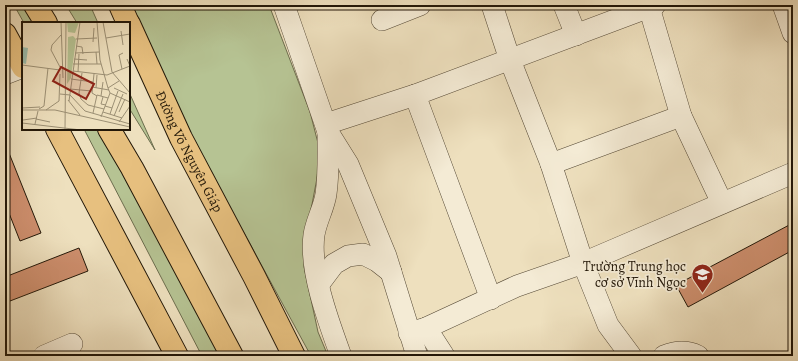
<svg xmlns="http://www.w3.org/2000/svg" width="798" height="361" font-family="Alegreya,serif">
<rect width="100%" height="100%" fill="#eee0be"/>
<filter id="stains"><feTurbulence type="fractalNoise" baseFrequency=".005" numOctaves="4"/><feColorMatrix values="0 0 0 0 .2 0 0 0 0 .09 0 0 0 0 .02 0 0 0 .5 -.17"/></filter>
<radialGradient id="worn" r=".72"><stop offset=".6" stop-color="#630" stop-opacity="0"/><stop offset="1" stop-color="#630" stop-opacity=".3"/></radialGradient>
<g fill="#b6c393" stroke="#6c6d4e">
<polygon points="14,5 25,5 36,23 24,23"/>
<polygon points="66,5 90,5 98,23 77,23"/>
<polygon points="132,5 269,5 310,112 320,151 317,178 309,220 304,267 318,332 328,356 311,356 189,132"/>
<polygon points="129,92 155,150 129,108"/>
<polygon points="84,129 98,129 222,356 202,356"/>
</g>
<g fill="#ce8f6e" stroke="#221708">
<polygon points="5,143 41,233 20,241 5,203"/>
<polygon points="793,223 793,250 688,307 676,285"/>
<polygon points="79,248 88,271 10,301 5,287 5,277"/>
</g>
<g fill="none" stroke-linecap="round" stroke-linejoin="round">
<defs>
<g id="minor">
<polyline points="284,5 328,132 348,164 386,256 417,356"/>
<polyline points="492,5 510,60 551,164 583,263 608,325 631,356"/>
<polyline points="564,5 576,35"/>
<polyline points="783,5 793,33"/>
<polyline points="382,20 420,5"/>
<polyline points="5,74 23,67"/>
<polyline points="415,95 491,299"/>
<polyline points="681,116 722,203"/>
<polyline points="326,124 415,95 655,5"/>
<path d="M328,133C328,153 329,174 326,194C324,208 316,221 314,235C309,270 329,323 341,356"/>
<polyline points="551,164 681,116 649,7"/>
<polyline points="319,284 334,264 348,256 363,254 377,261 391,272"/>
<polyline points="426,328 444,356"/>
<polyline points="409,333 426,328 517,286 583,263 793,173"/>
<polyline points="44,356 72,344"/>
<path d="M664,356C676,351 686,350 698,356"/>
</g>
<g id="highway">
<polyline points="35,5 46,23"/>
<polyline points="120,5 128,23"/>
<path id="s1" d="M129,24L181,138L254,276L294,356"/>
<polyline points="5,34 23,67"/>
<polyline points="57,129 177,356"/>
<polyline points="109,129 132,168 232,356"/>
</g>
</defs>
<use href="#minor" stroke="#554936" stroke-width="22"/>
<use href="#highway" stroke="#221708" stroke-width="24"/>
<use href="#minor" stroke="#f4ebd5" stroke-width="21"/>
<use href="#highway" stroke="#e7c07f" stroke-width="22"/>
</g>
<defs>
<symbol id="school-pin" viewBox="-11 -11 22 30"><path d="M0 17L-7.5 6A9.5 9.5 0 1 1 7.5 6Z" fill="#8f2418" stroke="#f4ebd5"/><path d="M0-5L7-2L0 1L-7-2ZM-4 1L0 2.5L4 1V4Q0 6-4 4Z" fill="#fff"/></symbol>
</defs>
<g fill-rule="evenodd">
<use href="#school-pin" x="690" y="262" width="25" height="34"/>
</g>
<g text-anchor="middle" stroke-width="3.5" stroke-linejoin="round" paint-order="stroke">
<g font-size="14" fill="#221708" stroke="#f4ebd5">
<text dy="5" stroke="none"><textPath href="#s1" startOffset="141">Đường Võ Nguyên Giáp</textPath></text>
</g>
<g font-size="14" fill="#221708" stroke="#f4ebd5" text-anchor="end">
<text x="686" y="271">Trường Trung học<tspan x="686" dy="16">cơ sở Vĩnh Ngọc</tspan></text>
</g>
</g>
<g transform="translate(22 22)">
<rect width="108" height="108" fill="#eee0be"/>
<path d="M45,0H57L53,11L46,10ZM51,14L54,17L49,56L45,62L46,15Z" fill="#b6c393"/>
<path d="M0,25L6,26L4,42L0,41Z" fill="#9abdad"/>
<path fill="none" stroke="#9c9075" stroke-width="1" d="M39,0L41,56M75,0L78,38L86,66L88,71L108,80M81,0L90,50M99,9L101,23M84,16L108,12M54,17L75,16M71,20L72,6M30,23L29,28L38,45M30,23L39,13M54,24L60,25L61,32M74,30L75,42M53,31L77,30M52,37L65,38M51,42H79M0,43L38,48M100,47L97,33L101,31M51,49L85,53L108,44L105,37M56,50L57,32M90,50L108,71M60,51L57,71L59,77L66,83L82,87M72,52L70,71L75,74M49,57L71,60M70,65L87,68M74,66L75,53M86,66L97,59M92,66L105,72M48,67L70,69M38,72L48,73L63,89L108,102M79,74L81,60M81,75L79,82L84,83M46,78L58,93M47,79L58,0M83,84L90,86L88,92M0,86L18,85M90,86L96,69M17,87L22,84L26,46M0,88H33L108,105M24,88L37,79L38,52M81,90L100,96M97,90L103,77M71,91L75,73L86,76M92,94L101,72M79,95L88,71M14,97L28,100M1,98L15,96M97,100L108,84M0,101L59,108M13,102L16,89M43,108L44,0"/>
<path fill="#8f2418" fill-opacity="0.15" stroke="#8f2418" stroke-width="2" d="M39,45L72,62L64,77L31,59Z"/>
<rect width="108" height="108" fill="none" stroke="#221708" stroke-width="2"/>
</g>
<rect width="798" height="361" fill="none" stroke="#eee0be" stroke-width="20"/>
<rect x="6" y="6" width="786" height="349" fill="none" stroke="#221708" stroke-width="2"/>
<rect x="10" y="10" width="778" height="341" fill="none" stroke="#221708"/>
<rect width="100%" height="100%" filter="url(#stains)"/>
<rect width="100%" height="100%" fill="url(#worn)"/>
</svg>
